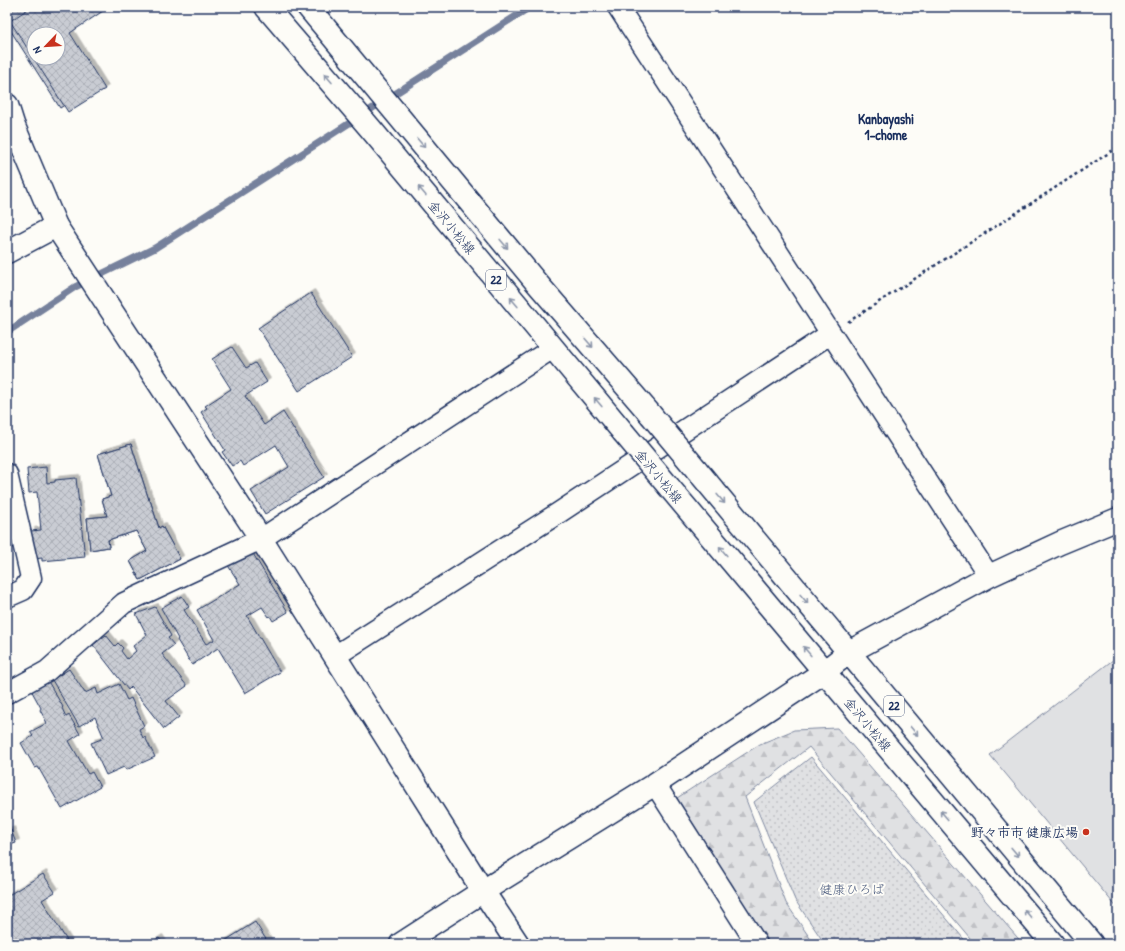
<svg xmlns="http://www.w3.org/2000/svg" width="1125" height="951" font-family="'Patrick Hand','Klee One',sans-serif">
<defs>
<pattern id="forest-firs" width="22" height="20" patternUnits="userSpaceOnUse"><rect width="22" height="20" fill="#e0e1e3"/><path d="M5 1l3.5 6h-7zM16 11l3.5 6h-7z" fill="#c0c1c5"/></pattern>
<pattern id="park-dots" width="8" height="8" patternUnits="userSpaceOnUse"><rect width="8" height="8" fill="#e0e1e3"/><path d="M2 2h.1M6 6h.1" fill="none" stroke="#c0c1c5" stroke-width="1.8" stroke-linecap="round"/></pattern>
<pattern id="building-cross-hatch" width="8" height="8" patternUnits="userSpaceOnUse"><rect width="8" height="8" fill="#c9ccd3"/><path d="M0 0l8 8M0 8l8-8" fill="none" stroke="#acb0b8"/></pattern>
<filter id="shadow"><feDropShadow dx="3.5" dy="-3.5" stdDeviation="0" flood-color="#0004"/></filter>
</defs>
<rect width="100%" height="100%" fill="#fdfcf7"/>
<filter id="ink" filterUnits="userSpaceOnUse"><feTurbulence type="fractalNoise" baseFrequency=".025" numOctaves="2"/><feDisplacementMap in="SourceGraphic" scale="8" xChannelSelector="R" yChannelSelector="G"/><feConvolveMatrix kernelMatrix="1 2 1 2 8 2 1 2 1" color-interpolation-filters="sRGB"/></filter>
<g filter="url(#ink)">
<polygon fill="url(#forest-firs)" stroke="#7e88a0" points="837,728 1023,944 975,944 809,747 745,797 786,903 814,944 769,944 677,798 760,744 794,730"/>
<polygon fill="url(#park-dots)" stroke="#7e88a0" points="811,757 968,944 825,944 795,900 754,802"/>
<polygon fill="#e0e1e3" stroke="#7e88a0" points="1118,656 1118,909 990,755"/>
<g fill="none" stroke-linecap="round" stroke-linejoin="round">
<polyline stroke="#76819c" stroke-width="7" points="7,332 75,287 155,248 530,7"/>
</g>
<g fill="url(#building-cross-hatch)" stroke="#1b2f5e" fill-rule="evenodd" filter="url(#shadow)">
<path d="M8,7H95L60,29L96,85L60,108L7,25V8ZM34,34H58V58H34Z"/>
<path d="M31,7H109L70,33L105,89L68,112L10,21ZM34,34H58V58H34Z"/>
<polygon points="311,293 352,357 299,391 258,328"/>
<polygon points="232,347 246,368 255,363 267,382 245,396 264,425 283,412 324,477 265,514 251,491 289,467 276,445 243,466 240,461 232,466 222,452 225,450 201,412 207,408 205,406 231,389 212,359"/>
<polygon points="131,444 149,500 150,500 159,528 162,526 180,559 140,580 130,561 147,551 136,531 108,540 109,547 90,550 87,518 107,516 102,499 111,496 98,454"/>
<polygon points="131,444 149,500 150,500 159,528 162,526 180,559 140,580 130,561 147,551 136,531 108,540 109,547 90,550 87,518 107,516 102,499 111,496 98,454"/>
<polygon points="46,467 47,483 55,482 55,480 76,478 85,557 42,561 42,558 34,559 31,531 41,530 37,492 29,493 27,469"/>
<polygon points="249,547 288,612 273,621 270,616 269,617 262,607 247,616 280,672 245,693 218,648 192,665 177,640 178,639 161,608 182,596 189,607 184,610 206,644 214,640 197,610 240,584 225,561"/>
<polygon points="155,607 171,636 168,638 174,645 162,654 187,686 166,701 179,717 164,729 131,687 128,690 93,645 106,635 115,646 118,643 123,648 121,651 127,659 136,651 133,646 147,635 136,614"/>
<polygon points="69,669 85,693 96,688 98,694 119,684 127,700 131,698 144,726 139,729 143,738 145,737 155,757 126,770 124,767 106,775 91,743 104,738 95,717 79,726 52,680"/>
<polygon points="46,678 63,707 62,708 66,717 69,715 80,734 69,741 88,774 92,772 100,787 62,809 38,767 35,768 21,743 33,736 30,732 47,723 40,710 41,708 30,688"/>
<polygon points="11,830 16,843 7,846 7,832"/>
<polygon points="43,874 55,892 42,900 69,944 25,944 23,941 17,944 7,928 7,896"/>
<polygon points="255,922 269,944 220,944"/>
<polygon points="159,938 163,944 150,944"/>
</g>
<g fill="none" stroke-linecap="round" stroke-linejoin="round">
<defs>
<g id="street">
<polyline points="618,7 989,576"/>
<polyline points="7,474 31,578 23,590 7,597"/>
<polyline points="335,656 560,512 830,334"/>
<polyline points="7,693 47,671 124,603 261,539 553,348"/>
<polyline points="655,784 757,944"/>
</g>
<g id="secondary">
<polyline points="7,105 13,124 56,226 261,539 483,891 518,944"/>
<polyline points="7,252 56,226"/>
<polyline points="401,944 483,891 655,784 824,672 849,652 989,576 1060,543 1118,519"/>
</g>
<g id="primary">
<polyline points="266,7 370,128 623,432"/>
<polyline points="308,7 536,282 651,415"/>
<polyline points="696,469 1092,944"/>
<polyline points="669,487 1053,944"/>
</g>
</defs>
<use href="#street" stroke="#1b2f5e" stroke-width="23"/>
<use href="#secondary" stroke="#1b2f5e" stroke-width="25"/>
<use href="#primary" stroke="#1b2f5e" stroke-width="25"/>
<polyline stroke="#1b2f5e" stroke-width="2.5" stroke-dasharray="3 3" stroke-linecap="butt" points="848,322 1118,147"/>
<use href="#street" stroke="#fdfcf7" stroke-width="20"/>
<use href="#secondary" stroke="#fdfcf7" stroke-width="22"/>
<use href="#primary" stroke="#fdfcf7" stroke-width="22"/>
<defs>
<g id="primary-bridge">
<polyline points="651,415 696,469"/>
<polyline points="623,432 669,487"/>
</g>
</defs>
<use href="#primary-bridge" stroke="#1b2f5e" stroke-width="25" stroke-linecap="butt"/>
<use href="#primary-bridge" stroke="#fdfcf7" stroke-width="22"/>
</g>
<defs><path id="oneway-shaft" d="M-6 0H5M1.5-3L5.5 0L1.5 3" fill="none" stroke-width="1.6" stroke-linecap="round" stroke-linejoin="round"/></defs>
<g stroke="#8c96aa">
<use href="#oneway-shaft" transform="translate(328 78) rotate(-131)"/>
<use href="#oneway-shaft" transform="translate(421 143) rotate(50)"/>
<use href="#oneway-shaft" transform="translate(422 191) rotate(-130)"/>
<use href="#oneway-shaft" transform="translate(504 244) rotate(50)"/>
<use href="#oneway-shaft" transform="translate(514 302) rotate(-130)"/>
<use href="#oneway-shaft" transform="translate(589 343) rotate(49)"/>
<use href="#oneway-shaft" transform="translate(598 402) rotate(-130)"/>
<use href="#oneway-shaft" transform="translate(721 499) rotate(50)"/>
<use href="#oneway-shaft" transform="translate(723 551) rotate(-130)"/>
<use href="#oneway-shaft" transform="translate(804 599) rotate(50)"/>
<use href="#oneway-shaft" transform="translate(807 651) rotate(-130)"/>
<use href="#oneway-shaft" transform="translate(914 731) rotate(50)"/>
<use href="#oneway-shaft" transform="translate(944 815) rotate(-130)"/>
<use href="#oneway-shaft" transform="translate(1015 852) rotate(50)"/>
<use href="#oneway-shaft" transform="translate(1028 914) rotate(-130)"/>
</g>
</g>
<circle fill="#c8321e" stroke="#fdfcf7" stroke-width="1.5" cx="1086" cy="832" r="4"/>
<g text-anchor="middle" stroke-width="4" stroke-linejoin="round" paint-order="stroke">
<g fill="#fdfcf7" stroke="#5f6c8c" stroke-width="1">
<rect x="486" y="270" width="20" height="20" rx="3"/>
<rect x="884" y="696" width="20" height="20" rx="3"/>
</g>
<g font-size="12" font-weight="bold" fill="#1b2f5e">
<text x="496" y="284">22</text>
<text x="894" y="710">22</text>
</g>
<g font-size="13" fill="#1b2f5e" stroke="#fdfcf7">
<text transform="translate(452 227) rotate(50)" y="5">金沢小松線</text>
<text transform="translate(659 476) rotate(50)" y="5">金沢小松線</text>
<text transform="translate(868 724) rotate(50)" y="5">金沢小松線</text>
</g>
<g font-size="13" font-weight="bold" fill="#1b2f5e" stroke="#fdfcf7" text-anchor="end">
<text x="1078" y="837">野々市市 健康広場</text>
</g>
<g font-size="13" fill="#4c5c7f" stroke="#fdfcf7">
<text x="852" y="894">健康ひろば</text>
</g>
<g font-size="14" font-weight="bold" fill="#1b2f5e" stroke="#fdfcf7">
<text x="886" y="124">Kanbayashi<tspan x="886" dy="16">1-chome</tspan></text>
</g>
</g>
<rect width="1125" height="951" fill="none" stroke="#fdfcf7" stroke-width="24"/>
<rect x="12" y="12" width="1101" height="927" fill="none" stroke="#1b2f5e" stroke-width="1.5" filter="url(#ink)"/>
<g transform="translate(46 46) rotate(245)"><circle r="19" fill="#fdfcf7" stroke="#a3aaba"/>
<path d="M0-3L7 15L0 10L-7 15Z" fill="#c8321e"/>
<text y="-6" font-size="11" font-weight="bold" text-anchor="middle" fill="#1b2f5e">N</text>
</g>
</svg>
